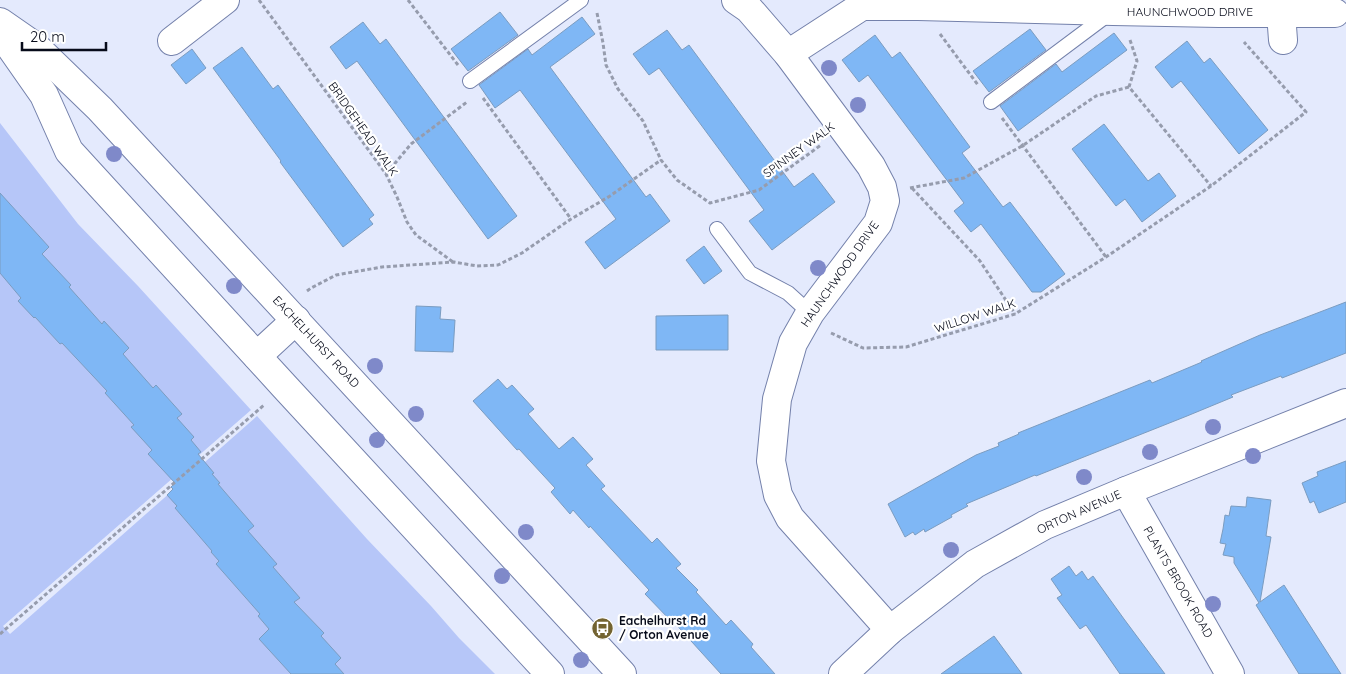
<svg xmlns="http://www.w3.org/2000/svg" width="1346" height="674" font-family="Quicksand,sans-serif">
<rect width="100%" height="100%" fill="#e4eafd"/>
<polygon fill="#b6c6f8" points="0,123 78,224 138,286 251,410 3,626 10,634 257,416 367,539 431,606 459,638 495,674 0,674"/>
<g fill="#7fb7f5" stroke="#7b9cc0">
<polygon points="500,12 518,35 468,71 451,49"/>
<polygon points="582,17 595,34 550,67 646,197 650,194 670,221 605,269 585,242 616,219 520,90 495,108 479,85 528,49 532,55"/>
<polygon points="363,22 380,44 386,39 517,216 488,239 357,61 346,69 330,47"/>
<polygon points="1030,29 1046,50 989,92 973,71"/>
<polygon points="667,30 682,50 689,45 794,187 813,173 835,202 772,250 749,221 764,210 659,68 649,75 633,54"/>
<polygon points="1114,33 1127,50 1018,131 1000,106 1056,64 1062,72"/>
<polygon points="875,35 892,58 900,52 970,147 962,153 1003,207 1010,202 1065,274 1041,292 1032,292 981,224 971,232 954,211 964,203 868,75 859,82 842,60"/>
<polygon points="1187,41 1204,63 1210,58 1268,130 1239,154 1181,81 1172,88 1155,67"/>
<polygon points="242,47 273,89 278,85 374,215 369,219 373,224 343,247 280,162 281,161 213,68"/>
<polygon points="192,49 206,68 186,84 171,65"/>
<polygon points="1104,124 1148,181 1159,173 1176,196 1142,222 1125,199 1116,206 1072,149"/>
<polygon points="0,193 49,247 42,254 71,285 69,287 102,324 104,321 129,348 123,354 153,388 156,385 182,414 177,418 194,437 191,440 201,452 198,454 214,473 212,474 220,483 218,484 254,526 248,531 277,564 273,567 300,598 294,602 324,633 321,636 341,658 335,664 344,674 291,674 259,639 269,629 258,616 260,614 216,564 219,561 211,552 212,551 175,508 177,506 167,495 173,489 171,487 175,483 148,454 152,450 131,427 134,425 105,393 107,391 62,343 60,344 35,317 34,318 18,301 21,298 0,273"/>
<polygon points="704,246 722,271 704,284 686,260"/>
<polygon points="1346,302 1346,353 1282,378 1281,376 1231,395 1233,397 1187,416 1036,476 1035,475 966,504 968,506 951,515 952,517 925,532 924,529 915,535 913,532 905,537 888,504 976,455 999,446 998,443 1019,434 1018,433 1150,380 1152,383 1202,362 1201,361 1260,335"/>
<polygon points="416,306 441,307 440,319 455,320 453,352 415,351"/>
<polygon points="728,315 728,350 656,350 656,316"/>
<polygon points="498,379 507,389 512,385 534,409 528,414 559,449 573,437 593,459 586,465 605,486 601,489 652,543 657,538 681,564 676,568 698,590 696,592 726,625 731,620 753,644 751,647 775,674 721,674 672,620 671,621 645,594 649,590 590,526 589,528 573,510 570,514 551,492 555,488 519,449 517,450 473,401"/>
<polygon points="1346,461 1346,502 1319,513 1314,501 1310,503 1302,483 1318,476 1317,472"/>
<polygon points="1247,497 1271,500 1266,536 1271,537 1260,602 1284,585 1341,674 1299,674 1256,605 1259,603 1234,563 1234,557 1223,555 1226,544 1220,543 1223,529 1225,515 1229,516 1231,506 1246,507"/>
<polygon points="1069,566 1076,576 1082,571 1088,580 1093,576 1124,619 1165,674 1120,674 1086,625 1080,629 1057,598 1062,595 1051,579"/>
<polygon points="994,636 1022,674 941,674"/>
</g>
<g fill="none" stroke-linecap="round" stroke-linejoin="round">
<defs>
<g id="service">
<polyline points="470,81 581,0"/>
<polyline points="991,102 1110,13"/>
<polyline points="717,229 750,273 788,293 810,313"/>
</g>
<g id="minor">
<polyline points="736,0 749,9 788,54 871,166 882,187 885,201 878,223 810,313 793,343 777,399 771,461 778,495 790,518 890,630"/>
<polyline points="1281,13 1283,40"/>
<polyline points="172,41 225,0"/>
<polyline points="788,54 862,6 918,6 1113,11 1219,13 1335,13"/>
<polyline points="1126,491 1230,674"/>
<polyline points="843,674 890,630 975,564 1045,525 1126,491 1346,403"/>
</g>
<g id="secondary">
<polyline points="0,22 36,47 100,109 622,674"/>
<polyline points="0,32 44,95 69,151 285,387 550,674"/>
<polyline points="257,356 296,320"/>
</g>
</defs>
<use href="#service" stroke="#7481ab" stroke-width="16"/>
<use href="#minor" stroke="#7481ab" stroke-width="30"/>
<use href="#secondary" stroke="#7481ab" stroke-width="30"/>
<g stroke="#969cad" stroke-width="3" stroke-dasharray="4 2.5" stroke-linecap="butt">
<polyline points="259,0 386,174 397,197 407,222 416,235 453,262"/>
<polyline points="408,0 458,65"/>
<polyline points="597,13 603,43 606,65 618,89 643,121 661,160 677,180 710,203 759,190 821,145"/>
<polyline points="940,34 978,85"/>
<polyline points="1130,40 1137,61 1129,87 1211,186"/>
<polyline points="483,98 571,219"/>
<polyline points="1002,118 1106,257"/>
<polyline points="386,174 411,144 467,102"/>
<polyline points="910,188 964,178 1022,146 1096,96 1129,87"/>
<polyline points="912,188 980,261 1015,314"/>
<polyline points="307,291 311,288 336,275 382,267 454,262 477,266 498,265 522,253 571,219 610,196 661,160"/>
<polyline points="831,333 863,348 906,347 1015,314 1106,257 1211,186 1306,112 1244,42"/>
<polyline points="0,634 264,405"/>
</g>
<use href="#service" stroke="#fff" stroke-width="14"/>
<use href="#minor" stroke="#fff" stroke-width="28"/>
<use href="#secondary" stroke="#fff" stroke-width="28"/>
</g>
<g fill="#7f89c9">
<circle cx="829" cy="68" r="8"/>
<circle cx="858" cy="105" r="8"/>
<circle cx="114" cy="154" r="8"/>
<circle cx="818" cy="268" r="8"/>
<circle cx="234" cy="286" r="8"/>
<circle cx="375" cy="366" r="8"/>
<circle cx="416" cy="414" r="8"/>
<circle cx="1213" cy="427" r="8"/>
<circle cx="377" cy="440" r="8"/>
<circle cx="1150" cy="452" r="8"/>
<circle cx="1253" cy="456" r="8"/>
<circle cx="1084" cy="477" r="8"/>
<circle cx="526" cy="532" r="8"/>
<circle cx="951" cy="550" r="8"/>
<circle cx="502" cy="576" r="8"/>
<circle cx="1213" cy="604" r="8"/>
<circle cx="581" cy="660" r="8"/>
</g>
<defs>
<symbol id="bus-disc" viewBox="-11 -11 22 22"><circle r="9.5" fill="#736331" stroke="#fff"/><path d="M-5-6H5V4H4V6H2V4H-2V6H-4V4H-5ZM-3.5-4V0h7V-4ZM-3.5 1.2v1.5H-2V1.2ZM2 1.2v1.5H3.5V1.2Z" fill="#fff"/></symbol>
</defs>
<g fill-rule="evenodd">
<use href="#bus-disc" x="590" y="616" width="25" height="25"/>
</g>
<g text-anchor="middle" stroke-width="4.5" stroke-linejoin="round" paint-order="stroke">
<g font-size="12" fill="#070b1a" stroke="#fff">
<text x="1190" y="16">HAUNCHWOOD DRIVE</text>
<text transform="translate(363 129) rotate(55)" y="4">BRIDGEHEAD WALK</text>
<text transform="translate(799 150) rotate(-36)" y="4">SPINNEY WALK</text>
<text transform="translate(840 274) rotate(-55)" y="4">HAUNCHWOOD DRIVE</text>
<text transform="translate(975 316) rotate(-18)" y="4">WILLOW WALK</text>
<text transform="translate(316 342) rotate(47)" y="4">EACHELHURST ROAD</text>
<text transform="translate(1079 512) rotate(-24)" y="4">ORTON AVENUE</text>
<text transform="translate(1178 582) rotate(60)" y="4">PLANTS BROOK ROAD</text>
</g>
<g font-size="12" font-weight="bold" fill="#070b1a" stroke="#fff" text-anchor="start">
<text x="619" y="625">Eachelhurst Rd<tspan x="619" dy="14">/ Orton Avenue</tspan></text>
</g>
</g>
<path d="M22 42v8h84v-8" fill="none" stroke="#070b1a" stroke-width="2.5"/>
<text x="30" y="42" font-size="15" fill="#070b1a" stroke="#ffffff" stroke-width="4" paint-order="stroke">20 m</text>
</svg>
